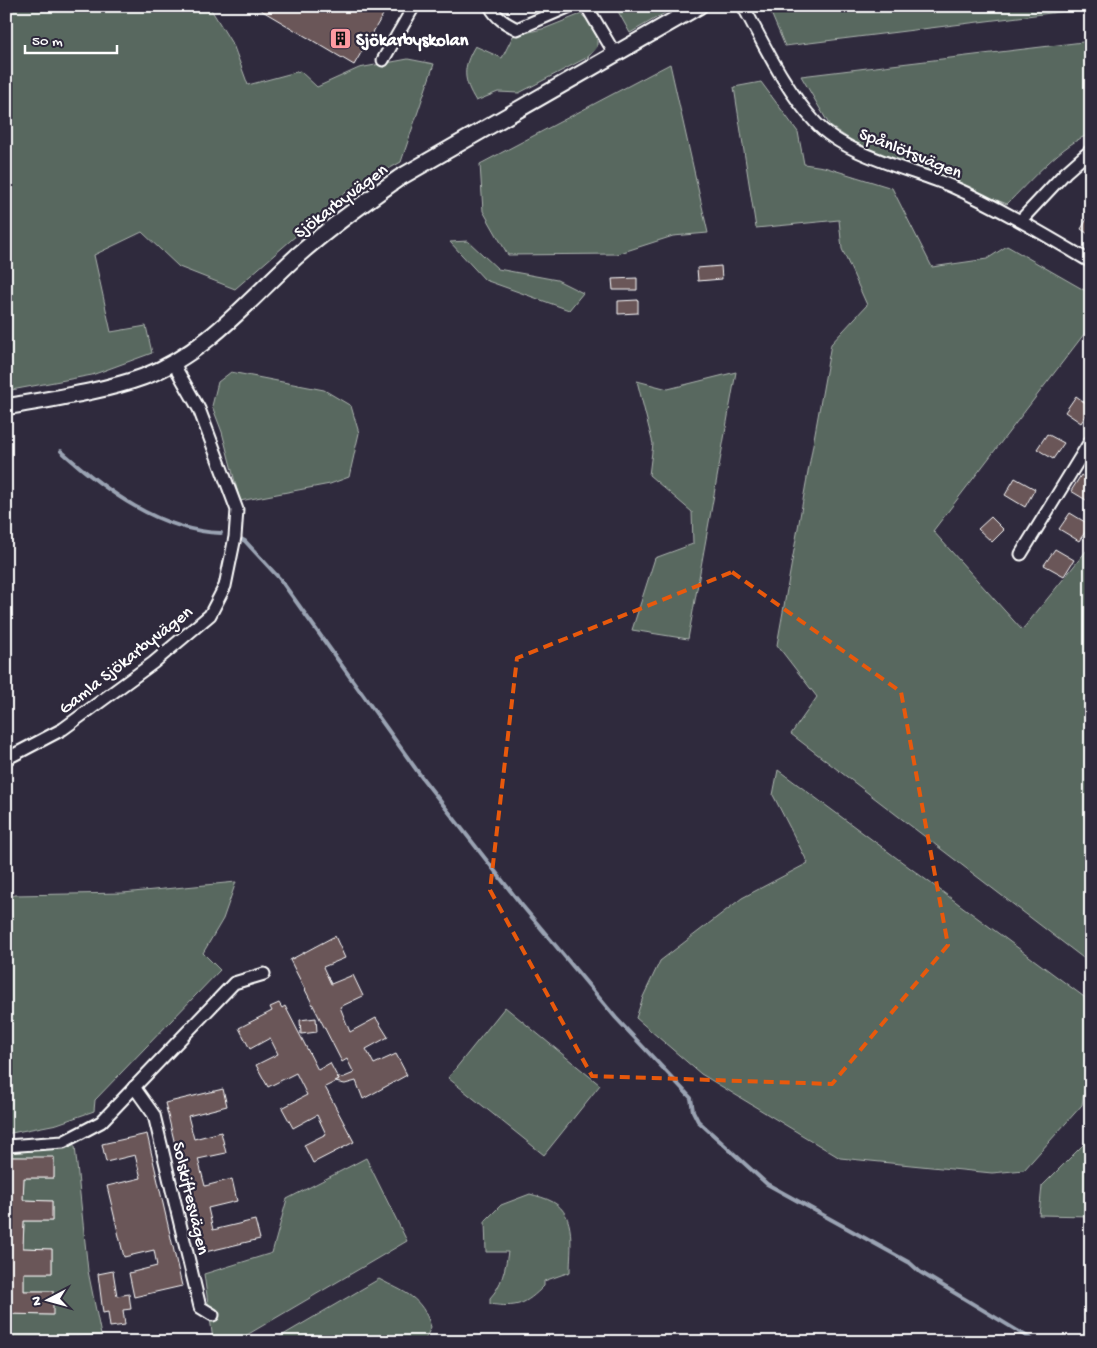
<svg xmlns="http://www.w3.org/2000/svg" width="1097" height="1348" font-family="'Gochi Hand',sans-serif">
<rect width="100%" height="100%" fill="#2f2a3d"/>
<filter id="ink" filterUnits="userSpaceOnUse"><feTurbulence type="fractalNoise" baseFrequency=".02" numOctaves="2"/><feDisplacementMap in="SourceGraphic" scale="10" xChannelSelector="R" yChannelSelector="G"/><feConvolveMatrix kernelMatrix="1 2 1 2 8 2 1 2 1" color-interpolation-filters="sRGB"/></filter>
<g filter="url(#ink)">
<g fill="#58685f" stroke="#acb4af">
<polygon points="6,6 209,6 234,47 248,85 300,71 317,87 359,68 408,59 434,64 401,162 345,193 235,289 179,267 142,232 94,255 111,332 146,326 152,353 92,375 6,391"/>
<polygon points="615,6 677,6 630,33"/>
<polygon points="768,6 1091,6 1091,8 785,46"/>
<path d="M581,14L597,29V47L588,57L519,93L498,92L476,101C463,80 462,68 475,46L502,58L513,36L546,28Z"/>
<path d="M1091,41V134C1065,141 1027,184 1007,204L863,148L830,126L801,76Z"/>
<polygon points="670,64 708,233 673,236 617,254 508,255 483,211 480,164"/>
<polygon points="761,82 798,132 804,164 824,167 892,188 932,267 987,259 1007,246 1091,294 1091,325 933,531 1022,630 1091,545 1091,964 791,734 817,697 777,645 831,344 867,305 842,249 839,220 756,228 734,87"/>
<polygon points="468,241 498,269 557,280 583,293 569,310 485,280 450,242"/>
<polygon points="231,372 324,390 351,406 359,433 349,477 330,484 240,501 222,432 212,406 218,382"/>
<polygon points="736,372 688,639 632,630 655,558 693,544 692,512 649,475 653,444 637,381 668,389"/>
<polygon points="778,770 1091,1002 1091,1048 1082,1105 1024,1170 992,1173 840,1158 701,1074 636,1018 643,997 660,961 742,898 808,863 773,795"/>
<polygon points="236,882 223,919 203,953 220,970 95,1100 94,1111 57,1124 6,1134 6,899 15,895 123,893"/>
<polygon points="505,1007 600,1085 544,1155 448,1078"/>
<polygon points="1091,1137 1091,1216 1039,1215 1042,1186"/>
<polygon points="75,1146 88,1271 101,1335 6,1338 6,1314 52,1315 53,1291 24,1291 24,1273 52,1273 52,1249 23,1248 24,1221 52,1221 52,1201 23,1200 24,1178 54,1178 54,1158 6,1157 6,1150"/>
<polygon points="366,1158 407,1241 240,1339 213,1340 204,1274 272,1253 287,1199"/>
<path d="M530,1194C537,1196 546,1198 553,1202C577,1215 570,1249 570,1272L544,1281V1286C525,1305 517,1308 490,1304V1298C502,1285 505,1270 508,1252H486L485,1221L501,1205Z"/>
<path d="M379,1279C405,1293 422,1296 431,1327L424,1342H271Z"/>
</g>
<g fill="none" stroke-linecap="round" stroke-linejoin="round">
<g stroke="#9aa3b3" stroke-width="4">
<polyline points="6,361 10,370"/>
<path d="M61,451C105,490 159,531 221,533"/>
<polyline points="239,538 245,541 280,579 423,779 520,903 616,1018 691,1098 693,1111 698,1121 767,1184 910,1263 920,1272 1036,1342"/>
</g>
</g>
<g fill="#6b5659" stroke="#fff">
<polygon points="254,6 355,6 367,13 371,6 388,6 354,65"/>
<polygon points="1087,219 1091,221 1091,236 1081,229"/>
<polygon points="721,266 722,279 698,281 697,268"/>
<polygon points="637,278 637,290 613,290 612,279"/>
<polygon points="638,300 638,313 618,314 618,301"/>
<polygon points="1076,396 1091,407 1081,423 1065,412"/>
<polygon points="1047,434 1064,443 1053,459 1037,449"/>
<polygon points="1081,475 1091,481 1091,503 1071,491"/>
<polygon points="1015,478 1035,489 1025,507 1005,495"/>
<polygon points="1070,513 1090,525 1079,541 1059,529"/>
<polygon points="991,517 1004,530 992,542 978,529"/>
<polygon points="1055,549 1074,560 1064,576 1044,565"/>
<polygon points="335,936 345,958 323,967 331,984 353,975 363,996 340,1007 350,1032 376,1018 388,1037 366,1049 374,1064 396,1054 407,1075 363,1099 356,1081 345,1084 335,1082 339,1080 337,1076 342,1078 354,1073 347,1059 342,1062 290,960"/>
<polygon points="279,1003 282,1008 285,1006 318,1070 330,1063 339,1080 325,1087 354,1142 313,1163 304,1145 326,1134 317,1115 293,1128 282,1108 307,1095 296,1073 268,1087 256,1065 278,1054 270,1038 250,1049 239,1028 272,1011 270,1007"/>
<polygon points="316,1018 317,1032 301,1034 300,1020"/>
<polygon points="223,1089 227,1106 188,1116 194,1139 221,1132 226,1153 198,1159 205,1186 232,1179 237,1201 208,1208 213,1230 255,1220 260,1239 201,1253 165,1103"/>
<polygon points="147,1134 182,1286 134,1297 129,1273 157,1266 154,1250 124,1257 107,1186 141,1178 135,1155 106,1162 102,1144"/>
<polygon points="6,1157 54,1157 54,1178 24,1178 23,1200 52,1201 52,1221 24,1221 23,1248 52,1249 52,1273 24,1273 24,1291 53,1291 53,1315 6,1314"/>
<polygon points="113,1271 117,1296 129,1294 131,1309 123,1310 125,1325 110,1327 108,1312 103,1313 98,1274"/>
</g>
<g fill="none" stroke-linecap="round" stroke-linejoin="round">
<defs>
<g id="minor">
<path d="M490,6C496,18 505,23 517,29L570,6"/>
<polyline points="582,6 587,7 615,54"/>
<path d="M743,6C765,46 784,88 815,122C844,155 911,169 951,186C1000,208 1045,235 1091,262"/>
<polyline points="383,60 414,6"/>
<polyline points="1021,220 1065,173 1091,150"/>
<polyline points="1021,554 1091,440"/>
<polyline points="6,759 63,729 153,663 210,615 225,586 235,537 237,510 199,409 178,372 175,361"/>
<polyline points="134,1087 154,1115 200,1307 213,1315"/>
<polyline points="6,1146 63,1142 101,1122 234,983 264,974"/>
</g>
<path id="tertiary" d="M6,407C49,399 102,392 143,377C205,354 250,299 297,256C329,228 364,203 399,178L699,6"/>
</defs>
<use href="#minor" stroke="#fff" stroke-width="15"/>
<use href="#tertiary" stroke="#fff" stroke-width="19"/>
<use href="#minor" stroke="#2f2a3d" stroke-width="11"/>
<use href="#tertiary" stroke="#2f2a3d" stroke-width="15"/>
</g>
</g>
<path fill="none" stroke="#e8590c" stroke-width="4" stroke-dasharray="10 6" stroke-linejoin="round" d="M732,572L901,692L948,945L832,1084L592,1076L490,890L517,658Z"/>
<defs>
<symbol id="building-square" viewBox="-11 -11 22 22"><rect x="-9" y="-9" width="18" height="18" rx="4" fill="#ff9aa2" stroke="#2f2a3d"/><path d="M-4-6H4V6H1V3H-1V6H-4ZM-2.5-4.3h1.7v1.8h-1.7ZM.8-4.3h1.7v1.8H.8ZM-2.5-1h1.7V.8h-1.7ZM.8-1h1.7V.8H.8Z" fill="#111"/></symbol>
</defs>
<g fill-rule="evenodd">
<use href="#building-square" x="328" y="26" width="25" height="25"/>
</g>
<g text-anchor="middle" stroke-width="4.5" stroke-linejoin="round" paint-order="stroke">
<g font-size="18" font-weight="bold" fill="#fff" stroke="#2f2a3d" text-anchor="start">
<text x="356" y="45">Sjökarbyskolan</text>
</g>
<g font-size="18" fill="#fff" stroke="#2f2a3d">
<text transform="translate(911 152) rotate(22)" y="6">Spånlötsvägen</text>
<text transform="translate(340 200) rotate(-37)" y="6">Sjökarbyvägen</text>
<text transform="translate(125 659) rotate(-38)" y="6">Gamla Sjökarbyvägen</text>
<text transform="translate(192 1198) rotate(77)" y="6">Solskiftesvägen</text>
</g>
</g>
<rect width="1097" height="1348" fill="none" stroke="#2f2a3d" stroke-width="25"/>
<rect x="12" y="12" width="1072" height="1323" fill="none" stroke="#fff" stroke-width="2" filter="url(#ink)"/>
<g transform="translate(48 1300) rotate(264)" stroke="#2f2a3d" stroke-width="4" paint-order="stroke">
<path d="M0-4L9 19L0 12L-9 19Z" fill="#ffffff"/>
<text y="-8" font-size="14" font-weight="bold" text-anchor="middle" fill="#ffffff">N</text>
</g>
<path d="M25 45v8h92v-8" fill="none" stroke="#ffffff" stroke-width="2.5"/>
<text x="32" y="45" font-size="15" fill="#ffffff" stroke="#2f2a3d" stroke-width="4" paint-order="stroke">50 m</text>
</svg>
